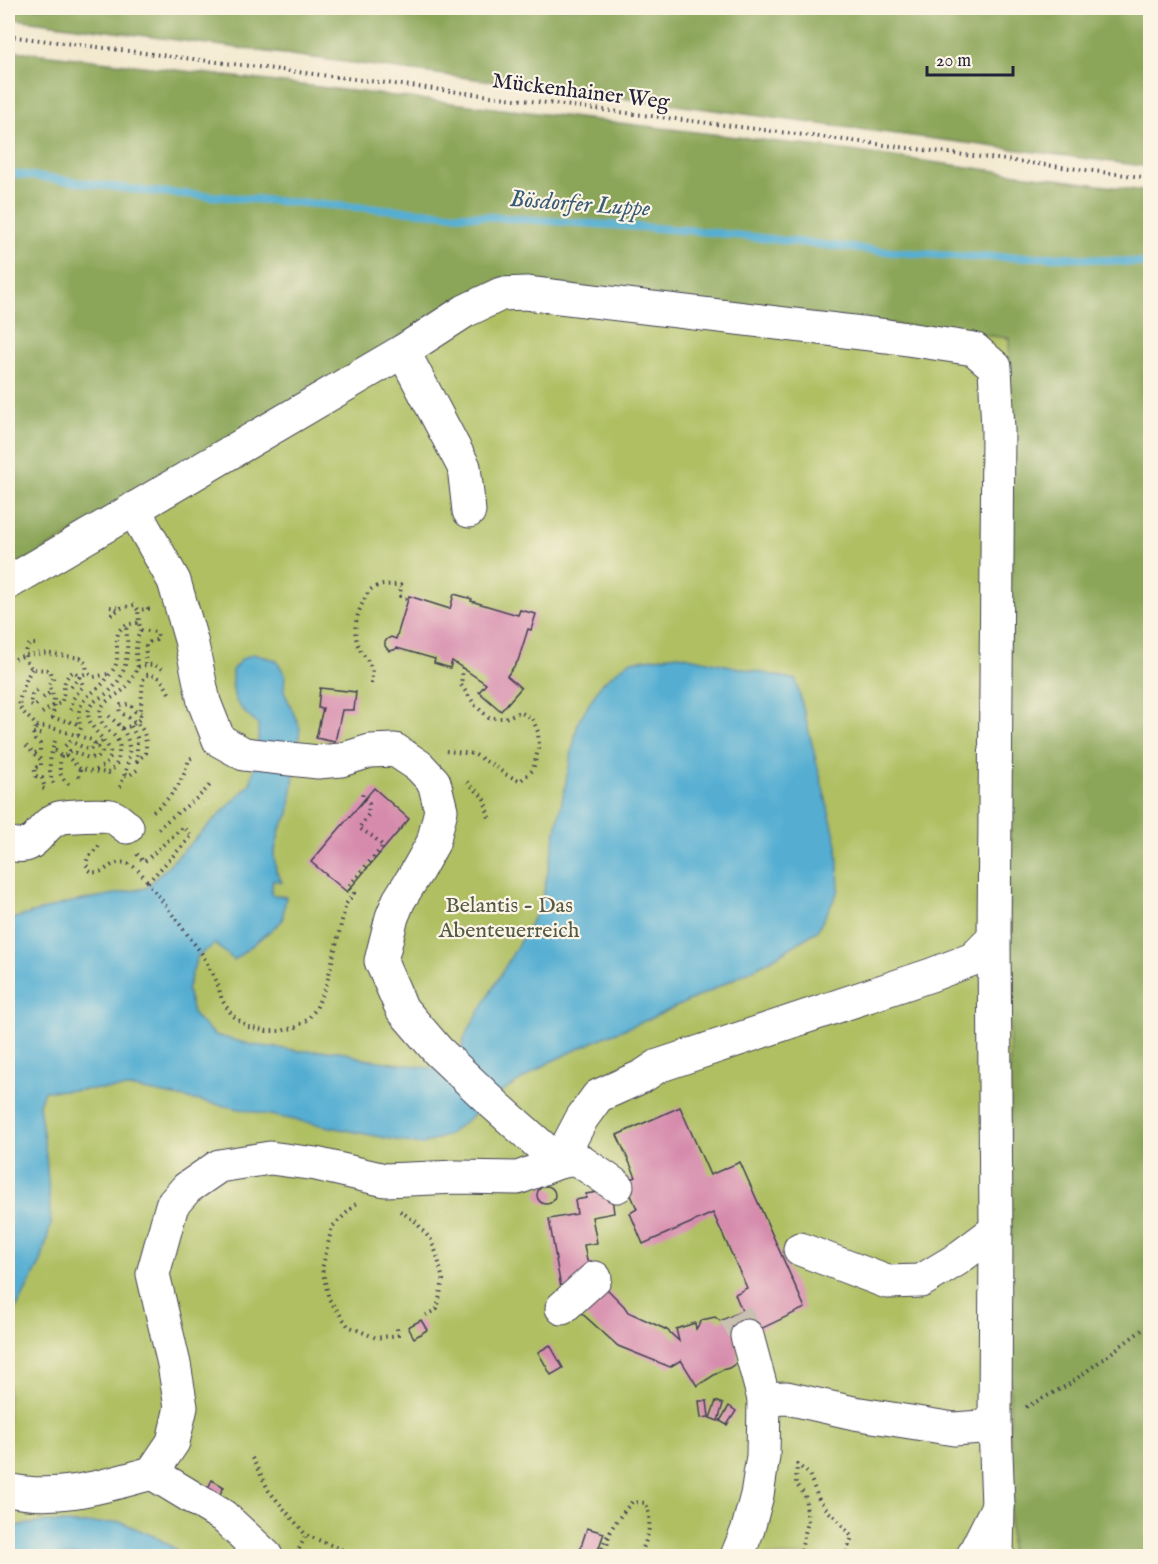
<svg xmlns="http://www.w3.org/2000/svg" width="1158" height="1564" font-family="'IM FELL English',serif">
<rect width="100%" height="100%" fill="#fcf5e5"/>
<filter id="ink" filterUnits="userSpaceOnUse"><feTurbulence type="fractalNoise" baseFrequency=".0167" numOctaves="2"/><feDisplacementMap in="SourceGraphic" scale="12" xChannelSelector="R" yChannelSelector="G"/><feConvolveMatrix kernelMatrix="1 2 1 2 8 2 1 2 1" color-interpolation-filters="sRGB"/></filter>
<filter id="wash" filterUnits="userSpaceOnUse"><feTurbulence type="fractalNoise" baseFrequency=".008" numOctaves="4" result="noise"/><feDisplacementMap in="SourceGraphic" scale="24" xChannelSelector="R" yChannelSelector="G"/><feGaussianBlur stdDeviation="1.35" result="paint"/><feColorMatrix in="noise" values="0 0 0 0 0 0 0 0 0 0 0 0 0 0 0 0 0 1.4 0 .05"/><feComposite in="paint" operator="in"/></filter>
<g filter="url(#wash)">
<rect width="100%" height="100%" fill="#f2e8ce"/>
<polygon fill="#afbf62" stroke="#68704e" stroke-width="1.5" points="502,277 1010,338 1010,1556 8,1556 8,571"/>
<g fill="#8ba658" stroke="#56644a" stroke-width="1.5">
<polygon points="8,8 1150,8 1150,167 8,18"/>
<polygon points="8,50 821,147 1150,192 1150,1556 1010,1556 1009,338 502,278 8,571"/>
</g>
<g fill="#54aed2" stroke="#3b6886" stroke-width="1.5">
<path d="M253,654L276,660L285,674L284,691L300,728L289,814L280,829L274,855L276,871L282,882L273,880L271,894L286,897L282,921L234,960L215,944L197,957L187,990L194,1016L215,1035L253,1045L301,1051H340L364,1059L437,1069L460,1055L465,1036L541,905L578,722L601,684L630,661L679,655L796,680L837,844L839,890L817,931L769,961L710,991L652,1018L604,1037L550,1062L502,1092L448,1135L421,1145L134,1088L44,1091L39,1104L46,1155L51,1224L41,1262L16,1309L8,1312V920L67,903L146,888L250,784C256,764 259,746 258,725C235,703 232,703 232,670L242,659Z"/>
<polygon points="45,1522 79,1524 121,1522 156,1537 186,1556 8,1556 8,1527"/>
</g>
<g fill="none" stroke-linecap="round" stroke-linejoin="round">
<polyline stroke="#54aed2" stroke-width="8" points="8,173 145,191 448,214 698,231 880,251 969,257 1068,257 1150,264"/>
</g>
<g id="blocks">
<g fill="#d68aac">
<polygon points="454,594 472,599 471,601 518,615 520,610 536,614 531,630 528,629 518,661 507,676 521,688 501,711 479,692 486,684 452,661 450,668 434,663 435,659 397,648 394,650 389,651 385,646 385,642 387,639 391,637 396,639 409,596 450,609"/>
<polygon points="320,688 356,692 354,710 342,710 335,742 316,738 323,708 318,708"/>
<polygon points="374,788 409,819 347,892 311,862"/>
<polygon points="680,1107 710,1175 740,1162 805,1308 737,1340 738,1362 729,1368 722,1370 697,1386 681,1360 670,1367 618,1346 577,1309 561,1288 549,1219 577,1214 575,1200 586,1198 586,1194 611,1190 614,1213 592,1217 597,1243 584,1245 587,1261 591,1261 594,1276 624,1306 628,1312 667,1330 679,1341 676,1329 695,1323 696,1329 702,1320 715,1317 720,1321 742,1311 735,1294 747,1288 713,1213 643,1244 630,1213 637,1209 625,1181 636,1177 617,1135"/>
<circle cx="546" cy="1195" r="9"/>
<polygon points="421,1320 427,1330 414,1338 408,1327"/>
<polygon points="550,1345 563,1368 551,1375 538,1352"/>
<polygon points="699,1401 707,1401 709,1417 701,1418"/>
<polygon points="716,1401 723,1404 718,1421 710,1418"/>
<polygon points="729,1406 736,1411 727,1425 720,1421"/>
<polygon points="212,1480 224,1487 217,1499 206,1492"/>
<polygon points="587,1528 604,1533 596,1556 578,1556"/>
</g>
</g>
</g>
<g filter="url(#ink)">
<use href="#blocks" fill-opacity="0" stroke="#414051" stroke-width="1.5"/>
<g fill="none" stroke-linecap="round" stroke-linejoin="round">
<polyline stroke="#c8c0b1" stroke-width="33" stroke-dasharray="33 16" stroke-linecap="butt" points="735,1314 747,1336"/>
<defs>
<g id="minor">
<polyline points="403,351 464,467 469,511"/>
<polyline points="135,508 143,526 174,581 191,640 204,702 219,740 244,754 318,762 341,760 370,751 395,750 419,766 434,782 441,810 433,843 416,873 399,900 392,917 381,961 402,1009 438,1051 496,1106 559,1162 518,1178 457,1177 385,1180 316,1164 270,1158 219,1166 187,1188 172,1205 153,1274 174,1364 181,1407 173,1442 152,1473 223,1516 266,1556"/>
<polyline points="8,583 403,351 465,311 501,294 526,293 887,336 974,349 995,367 998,430 994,938 996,1230 995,1426 998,1506"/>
<path d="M8,843C38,854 37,826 59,818C64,816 106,814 111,816C117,818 122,824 127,827"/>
<polyline points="559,1162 582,1118 598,1096 643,1076 658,1066 931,975 973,959 994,938"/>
<polyline points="559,1162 577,1159 617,1186"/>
<polyline points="800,1249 887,1282 921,1281 956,1260 996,1230"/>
<polyline points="562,1308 595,1278"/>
<polyline points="764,1399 787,1398 854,1413 954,1429 995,1426"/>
<path d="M8,1490C58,1501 104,1486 152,1473"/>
<polyline points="737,1556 748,1529 757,1495 763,1456 764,1399 747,1336"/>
<polyline points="973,1556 998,1506 997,1556"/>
</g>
</defs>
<use href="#minor" stroke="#414051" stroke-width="35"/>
<g stroke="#414051" stroke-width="4" stroke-dasharray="1.5 4.5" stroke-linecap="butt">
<polyline points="8,36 1150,178"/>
<polyline points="110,607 120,608"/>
<polyline points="111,615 121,608 134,605 138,610 148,609 148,606"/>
<polyline points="141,630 156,632 158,636 156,640 151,641 146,645 145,664"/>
<path d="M35,644H30L26,648C24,657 26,661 32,669L50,670L53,678L48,685L54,697L53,718L79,724"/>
<polyline points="15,659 25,655 45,653 81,658 86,664 87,673"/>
<path d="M138,667C148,663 157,664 165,671"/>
<path d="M32,669C28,674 17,700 20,707C22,713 32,720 37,726L52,728L92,740L102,752L98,757L89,758L70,751L66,755L61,756L56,751L52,750"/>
<path d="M371,684C375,661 365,662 358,645C352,629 357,614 364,600C366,597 367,594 369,591C377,583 391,585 401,585L400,596L408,600"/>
<polyline points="71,687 80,676 87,673 94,677 108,674"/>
<polyline points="37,690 32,695 30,705 34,707 38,703"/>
<polyline points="43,698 52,691"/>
<path d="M42,713L55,705L61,703C67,690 59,681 74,671L80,676L83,686L73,699L70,713"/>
<path d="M109,716C113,720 119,724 123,730C135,747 127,769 120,787"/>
<path d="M131,726L137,738V761L146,753C147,727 140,725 120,712L119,708L121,705L130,704L135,711L141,713"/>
<path d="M122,728L131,726L140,719L143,680L146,675C160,673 163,682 169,693"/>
<polyline points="33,733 44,735"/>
<path d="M78,735L81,728C79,723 79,719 79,714C80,697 95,693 105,681C107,678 110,674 113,670C122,659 112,637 121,629C126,625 132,623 139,623"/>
<path d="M55,741C50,757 46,773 56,787"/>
<polyline points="26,746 41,760 41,766 34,768 36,776 42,778 44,785 42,788 47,790"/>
<polyline points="65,746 70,741 89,750 104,740"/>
<polyline points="446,751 474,754 493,765 505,774 520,781 533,770 539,746 538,732 532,718 520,712 505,718 489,718 475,705 461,685 463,668"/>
<polyline points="35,753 40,751 40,744 35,740 33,733 37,726"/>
<path d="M66,755L80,769L108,773C116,767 118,763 119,753C119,751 120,745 119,744C115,731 98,727 100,713C101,700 119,696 126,687C131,681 135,674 138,667C135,655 135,640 141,630L139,623L138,610"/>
<path d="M61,756C59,769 58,777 70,785"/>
<path d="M96,770C135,750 81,733 89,709C92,701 100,698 106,694C128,677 129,652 126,626"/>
<polyline points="125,775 130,775 137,770"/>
<polyline points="79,777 80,769"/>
<polyline points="467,782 484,798 489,818"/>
<path d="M153,811C171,799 184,780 189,759L194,757"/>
<path d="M158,829C174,813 195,803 210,785"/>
<path d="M99,846L88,857L86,864L90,872C102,873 102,871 112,865C128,857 139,870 148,882"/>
<polyline points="137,854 144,862 183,827 192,836 148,882 202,954 217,982 222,1000 232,1015 248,1027 267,1031 281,1031 296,1027 307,1020 316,1009 327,982 346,904 354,893 348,887 383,846 375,838 359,828 368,815 369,804 362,798 363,792"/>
<polyline points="356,1204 332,1227 322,1269 329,1299 348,1326 376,1338 398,1335 397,1328"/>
<polyline points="400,1211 415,1221 431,1240 437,1255 443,1280 437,1309 426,1315"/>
<polyline points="1026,1407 1068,1385 1150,1324"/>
<polyline points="252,1458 269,1491 306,1535 358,1556"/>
<polyline points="299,1549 306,1535"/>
<path d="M598,1550L601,1551C607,1532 619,1517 632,1502L646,1503C653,1525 648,1536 640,1556"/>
<polyline points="596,1556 597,1556"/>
<polyline points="604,1556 611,1532"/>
<polyline points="799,1556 808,1522 805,1495 796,1484 797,1464 809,1474 819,1500 828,1511 837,1519 852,1537 845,1556"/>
</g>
<use href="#minor" stroke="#fff" stroke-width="33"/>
</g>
</g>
<g text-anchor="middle" stroke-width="4.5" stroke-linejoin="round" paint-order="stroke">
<g font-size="22" fill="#22223b" stroke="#fcf5e5">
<text transform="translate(581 90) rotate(7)" y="8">Mückenhainer Weg</text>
</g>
<g font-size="22" fill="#535949" stroke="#fcf5e5">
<text x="509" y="912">Belantis - Das<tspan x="509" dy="25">Abenteuerreich</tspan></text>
</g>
<g font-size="24" font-style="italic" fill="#365a77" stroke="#fcf5e5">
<text transform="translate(580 203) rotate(4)" y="8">Bösdorfer Luppe</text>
</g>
</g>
<rect width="1158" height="1564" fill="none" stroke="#fcf5e5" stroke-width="30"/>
<path d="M927 66v9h86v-9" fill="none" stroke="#22223b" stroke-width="3"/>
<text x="936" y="66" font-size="18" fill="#22223b" stroke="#fcf5e5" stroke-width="4.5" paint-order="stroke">20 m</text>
</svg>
